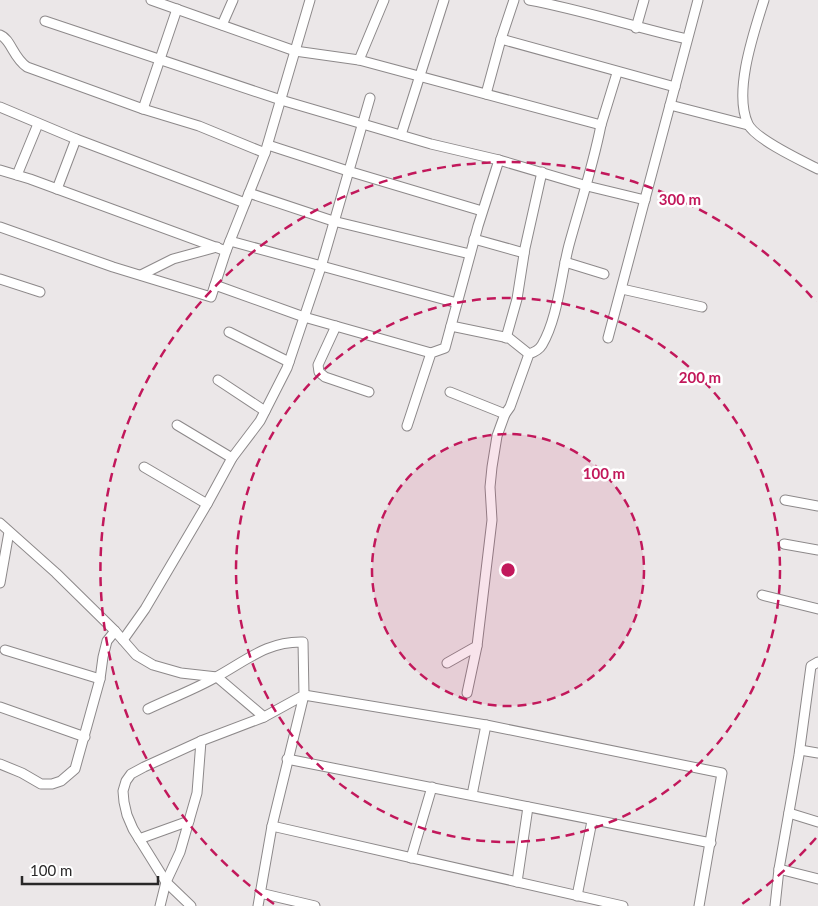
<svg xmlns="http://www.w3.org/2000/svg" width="818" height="906" font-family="Lato,sans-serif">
<rect width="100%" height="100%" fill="#ebe7e8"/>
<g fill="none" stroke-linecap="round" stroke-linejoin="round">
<defs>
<g id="minor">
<polyline points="151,0 295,51 359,60 601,125 617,73"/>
<polyline points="514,0 501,39 675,87"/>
<path d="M529,0C583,10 634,27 687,39"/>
<path d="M764,0C754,32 733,92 748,124C755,139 802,161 818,169"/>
<polyline points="45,21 281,100 431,144 499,160 587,186 645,200"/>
<polyline points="222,25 233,0"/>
<polyline points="636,28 644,0"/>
<path d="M0,35C11,39 13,58 27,67L143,109L199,126L265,153"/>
<polyline points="359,60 384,0"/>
<polyline points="486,94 501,39"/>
<polyline points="670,105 748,125"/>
<polyline points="0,107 76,139 245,203"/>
<polyline points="143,109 177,9"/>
<polyline points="401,135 444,0"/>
<polyline points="268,145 348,171 482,211"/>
<polyline points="0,170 30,179 226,251"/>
<polyline points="17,175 38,124"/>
<polyline points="57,189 76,139"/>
<polyline points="249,193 333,221 470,254"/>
<polyline points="0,227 113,267 211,297 226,251 265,153 310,0"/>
<polyline points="474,239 524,253"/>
<polyline points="230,241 457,303"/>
<polyline points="565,262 604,274"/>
<polyline points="141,275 173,259 217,247"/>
<polyline points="0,279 40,292"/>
<polyline points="215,285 304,317 431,353"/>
<polyline points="622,289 702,307"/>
<polyline points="336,326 318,365 319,372 325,377 369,392"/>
<polyline points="451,326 509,338 529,354"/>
<polyline points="229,332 289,362"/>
<polyline points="506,338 517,299 525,248 542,172"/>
<polyline points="608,338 698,0"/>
<polyline points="218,380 265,411"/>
<path d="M450,392L505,414L510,407L529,354C535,352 539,350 542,345C558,318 561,275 569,245C580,205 593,166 601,125"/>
<polyline points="177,425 232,458"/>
<polyline points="407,426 431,353 445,348 478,226 499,160"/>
<polyline points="144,467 207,504 232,458 260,421 287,368 321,267 370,98"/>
<polyline points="785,500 818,506"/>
<polyline points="0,523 56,573 115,631 136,655 153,665 181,673 217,677 264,717"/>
<polyline points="784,544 818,550"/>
<polyline points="0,583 9,532"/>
<polyline points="762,595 818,609"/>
<polyline points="123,640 145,609 207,504"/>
<polyline points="5,650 100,679"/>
<polyline points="447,663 477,646 492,520 490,487 492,467 497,436 505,414"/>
<polyline points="467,693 477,646"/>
<polyline points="0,707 85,737"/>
<path d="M148,709C171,698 196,689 218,676C247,660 268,641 303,642L304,695L264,717L201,741L144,767L131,774L126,781L123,791L124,802L127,815L133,829L166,882L191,906"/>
<polyline points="800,750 818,753"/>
<polyline points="287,759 711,843"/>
<polyline points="0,764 22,773 41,784 52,784 61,781 75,769 100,679 103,657 107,641 115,631"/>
<polyline points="472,795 486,725"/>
<polyline points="789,813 818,822"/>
<polyline points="272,826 623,906"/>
<polyline points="139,839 189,821"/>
<polyline points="411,858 432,787"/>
<polyline points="779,869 818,879"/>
<polyline points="517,882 528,807"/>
<polyline points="260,893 315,906"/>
<polyline points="577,896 592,821"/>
<polyline points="160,906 166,882 180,852 197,793 201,741"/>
<polyline points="258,906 272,826 304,695 486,725 722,773 699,906"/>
<polyline points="775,906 779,869 799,755 811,666 818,662"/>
</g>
</defs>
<use href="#minor" stroke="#8d898a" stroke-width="11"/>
<use href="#minor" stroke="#fff" stroke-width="9"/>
</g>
<circle cx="508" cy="570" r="136" fill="#c2185b" fill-opacity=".12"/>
<g fill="none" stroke="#c2185b" stroke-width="2.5" stroke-dasharray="9 6">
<circle cx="508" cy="570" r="136"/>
<circle cx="508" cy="570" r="272"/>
<path d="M816 838A408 408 0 0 1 742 904M274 904A408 408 0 1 1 816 302"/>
</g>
<circle cx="508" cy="570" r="8" fill="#c2185b" stroke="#fff" stroke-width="2.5"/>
<g font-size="15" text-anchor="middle" font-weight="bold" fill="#c2185b" stroke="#fff" stroke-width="5" stroke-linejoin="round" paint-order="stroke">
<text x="680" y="205">300 m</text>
<text x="700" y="383">200 m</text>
<text x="604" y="479">100 m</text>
</g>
<path d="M22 876v8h136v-8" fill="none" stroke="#292828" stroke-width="2.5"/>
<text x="30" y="876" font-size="15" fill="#292828" stroke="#ffffff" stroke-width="4" paint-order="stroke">100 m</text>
</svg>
